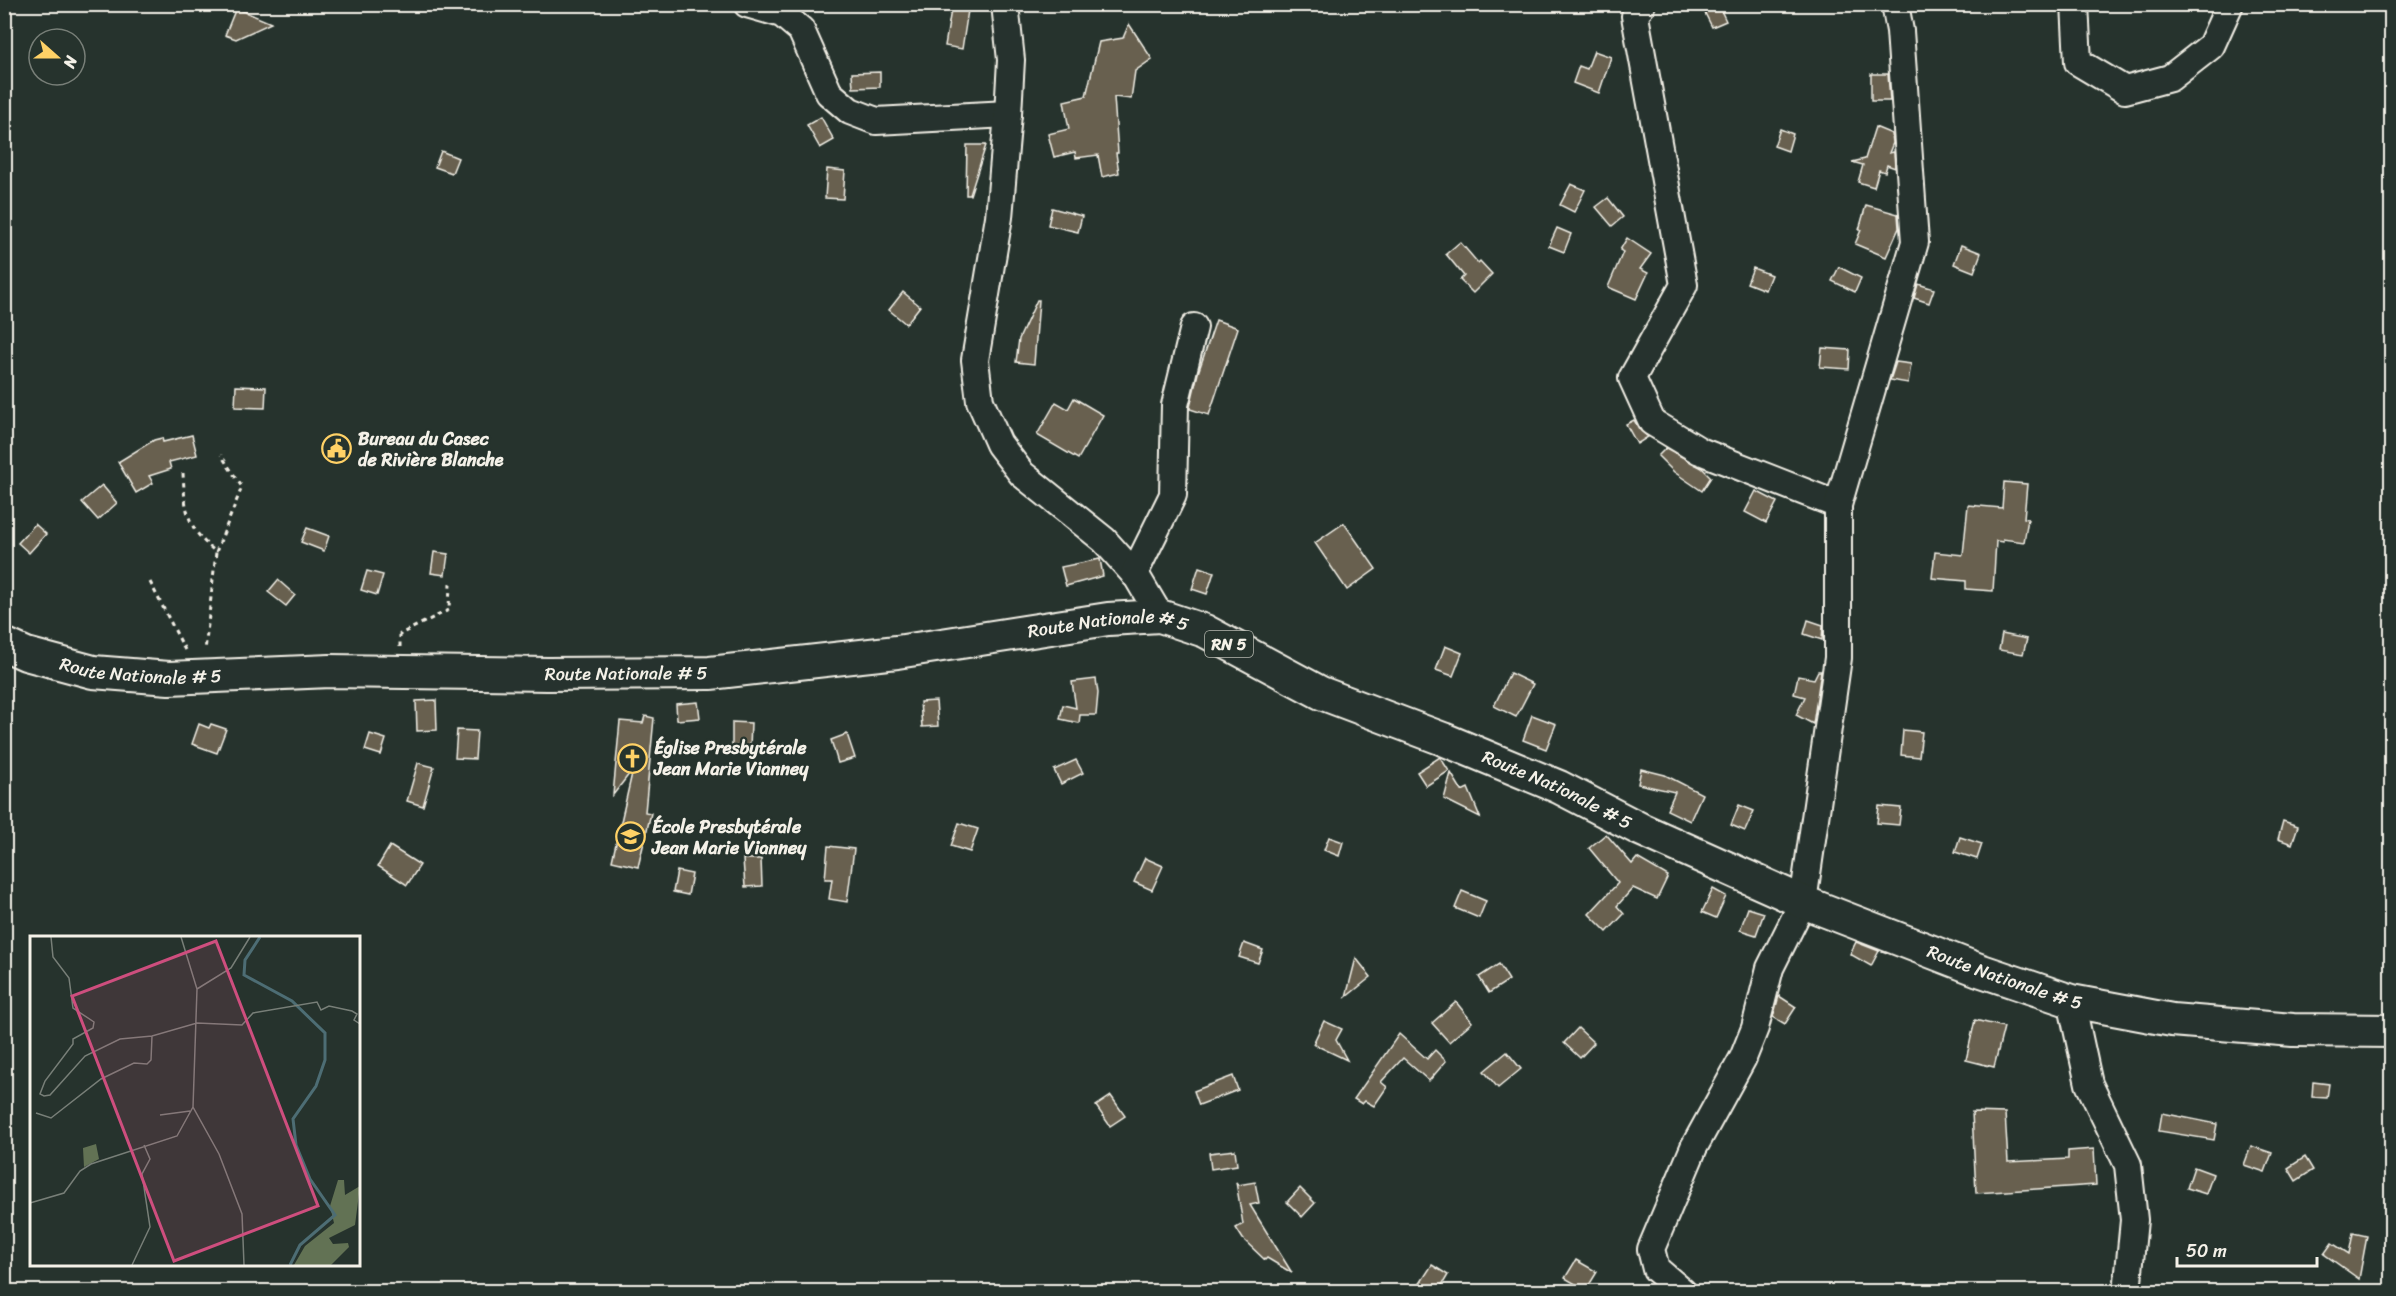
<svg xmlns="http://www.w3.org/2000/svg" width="2396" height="1296" font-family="Sriracha,sans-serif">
<rect width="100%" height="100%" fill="#26332d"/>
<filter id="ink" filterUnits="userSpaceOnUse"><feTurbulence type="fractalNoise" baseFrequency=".0167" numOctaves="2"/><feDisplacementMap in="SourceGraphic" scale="12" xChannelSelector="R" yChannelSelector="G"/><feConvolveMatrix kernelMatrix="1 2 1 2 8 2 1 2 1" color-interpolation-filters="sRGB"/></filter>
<g filter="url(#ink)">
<g fill="#676150" stroke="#f4f1e8" stroke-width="1.5">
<polygon points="952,4 969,4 962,49 945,46"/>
<polygon points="1718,4 1726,21 1712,27 1704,11"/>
<polygon points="236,8 271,23 236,39 225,35"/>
<polygon points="1129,24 1152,59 1135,71 1131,99 1114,97 1118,153 1116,153 1119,173 1102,177 1098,155 1076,158 1075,152 1054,157 1048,134 1069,129 1064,101 1086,96 1099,42 1123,38"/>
<polygon points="1594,51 1611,57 1599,93 1573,83 1579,66 1587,69"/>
<polygon points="880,72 880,87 853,88 852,73"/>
<polygon points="1871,74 1888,74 1890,101 1871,101"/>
<polygon points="821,117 834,140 820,148 807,125"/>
<polygon points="1875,127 1892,134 1893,143 1889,153 1894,152 1895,168 1887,165 1885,172 1879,170 1874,187 1858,182 1863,165 1852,162 1865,159"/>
<polygon points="1780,129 1793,134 1788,151 1774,146"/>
<polygon points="967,145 986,145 970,195 966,195"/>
<polygon points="441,151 458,158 452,173 435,167"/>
<polygon points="827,169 845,171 843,199 825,198"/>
<polygon points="1571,184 1585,190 1574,212 1560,205"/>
<polygon points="1608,198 1623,217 1612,226 1596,207"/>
<polygon points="1866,205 1898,214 1899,228 1886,257 1855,244 1861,230 1859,230"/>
<polygon points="1052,208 1082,216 1078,232 1048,225"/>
<polygon points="1557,228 1571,234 1564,252 1549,246"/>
<polygon points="1627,238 1651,254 1640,269 1648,273 1636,299 1608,287 1623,252 1620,250"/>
<polygon points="1460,242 1478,263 1480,261 1492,274 1473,293 1460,280 1464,276 1446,254"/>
<polygon points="1961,245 1981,253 1974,272 1954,264"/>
<polygon points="1839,267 1861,278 1855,292 1832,281"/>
<polygon points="1753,268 1771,275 1765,290 1747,283"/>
<polygon points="1918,284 1934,289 1929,303 1914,298"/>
<polygon points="903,292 920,306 906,324 889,310"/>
<polygon points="1037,300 1039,300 1034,364 1016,362 1019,339"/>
<polygon points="1216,320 1238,328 1209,415 1190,409 1190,407 1198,373"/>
<polygon points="1822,348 1850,350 1849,369 1820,367"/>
<polygon points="1896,362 1911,364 1908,383 1890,380"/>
<polygon points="236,386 266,387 265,408 235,407"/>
<polygon points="1074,398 1103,415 1078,459 1037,435 1056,402 1068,409"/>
<polygon points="1634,420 1639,429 1648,437 1637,444 1626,424"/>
<polygon points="192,435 197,455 169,462 171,469 149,476 153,483 136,493 118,462 154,440 162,438 163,442"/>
<polygon points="1666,448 1702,468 1711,477 1702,491 1674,472 1658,456"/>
<polygon points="2004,482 2027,484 2024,518 2028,519 2024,542 2003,539 2003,542 1996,541 1993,591 1966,589 1966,581 1932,578 1935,552 1963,555 1968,505 2002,508"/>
<polygon points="102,485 117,503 98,520 82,502"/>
<polygon points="1756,491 1777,502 1766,523 1745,512"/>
<polygon points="1344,523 1376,569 1347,590 1315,543"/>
<polygon points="35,524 46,534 29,553 18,543"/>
<polygon points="307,528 329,536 324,551 301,542"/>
<polygon points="434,552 448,554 445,575 431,573"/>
<polygon points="1100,559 1103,576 1066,586 1061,567"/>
<polygon points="1199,567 1214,572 1207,594 1192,589"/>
<polygon points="367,571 383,575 377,595 361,590"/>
<polygon points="278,580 295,595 286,606 268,592"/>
<polygon points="1808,620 1823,625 1822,640 1804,634"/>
<polygon points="2002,634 2027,639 2023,654 1999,650"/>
<polygon points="1445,646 1462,653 1453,676 1436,670"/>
<polygon points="1818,671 1821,671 1813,724 1796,715 1805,697 1794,694 1798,676 1814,679"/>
<polygon points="1510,673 1533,684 1516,717 1494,706"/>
<polygon points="1096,679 1098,693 1096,715 1080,715 1079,723 1060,719 1063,705 1076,708 1072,682"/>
<polygon points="436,700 437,730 417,731 416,701"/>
<polygon points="936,701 938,726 922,727 920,702"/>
<polygon points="698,702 700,718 677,720 676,704"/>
<polygon points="1532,715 1556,724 1546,749 1523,740"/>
<polygon points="645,716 654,718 645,812 651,813 638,867 612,861 633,769 613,795 620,721 643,723"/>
<polygon points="732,722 751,723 750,747 732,746"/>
<polygon points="199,724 209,728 211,724 226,729 217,753 192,744"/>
<polygon points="457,730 477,731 475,759 455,758"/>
<polygon points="1903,730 1922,732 1919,757 1901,755"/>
<polygon points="370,734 386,739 381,755 365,750"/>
<polygon points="847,734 855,758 838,763 831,740"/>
<polygon points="1440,757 1449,771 1426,786 1417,772"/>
<polygon points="1076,760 1083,773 1061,784 1054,770"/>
<polygon points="418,763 434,767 423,806 407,801"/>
<polygon points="1641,769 1665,775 1702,794 1690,821 1667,810 1675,792 1638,784"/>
<polygon points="1451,773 1462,791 1468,788 1480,817 1444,799"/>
<polygon points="1739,805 1754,811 1745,831 1731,825"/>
<polygon points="1879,806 1901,808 1899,825 1877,823"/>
<polygon points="2283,821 2298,826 2292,844 2278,839"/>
<polygon points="959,823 978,829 970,852 951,846"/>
<polygon points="1606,834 1632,864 1637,858 1668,876 1657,899 1633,888 1617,906 1624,914 1607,932 1589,914 1618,883 1589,848"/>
<polygon points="1329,837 1343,842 1339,856 1324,850"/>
<polygon points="1960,837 1982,844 1977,859 1955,852"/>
<polygon points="390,846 420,865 407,885 378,866"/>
<polygon points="828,846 854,849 847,902 829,899 832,879 825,879"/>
<polygon points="1145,858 1163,866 1152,890 1134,882"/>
<polygon points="743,859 761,859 762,886 745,887"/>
<polygon points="677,871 692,874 688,895 673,892"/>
<polygon points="1713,889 1726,896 1716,918 1702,912"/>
<polygon points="1462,891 1486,901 1479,918 1455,908"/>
<polygon points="1748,908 1764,913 1756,935 1740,930"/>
<polygon points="1856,942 1879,951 1871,966 1850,954"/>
<polygon points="1244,943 1263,950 1258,963 1239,957"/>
<polygon points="1356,958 1371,977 1346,997"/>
<polygon points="1499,964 1509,980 1489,993 1479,977"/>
<polygon points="1779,996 1796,1007 1785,1024 1773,1017"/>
<polygon points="1456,1002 1472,1022 1449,1042 1432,1023"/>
<polygon points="1975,1020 2004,1027 1994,1067 1966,1060"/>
<polygon points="1324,1021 1342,1029 1336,1040 1347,1060 1313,1044"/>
<polygon points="1578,1028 1594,1043 1580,1058 1564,1043"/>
<polygon points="1399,1034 1427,1059 1435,1050 1446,1061 1429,1081 1403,1058 1381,1082 1387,1087 1374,1106 1365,1101 1362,1104 1354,1099"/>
<polygon points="1507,1052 1521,1069 1498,1088 1484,1071"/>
<polygon points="1233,1076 1238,1090 1199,1105 1194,1091"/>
<polygon points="2313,1082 2329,1084 2327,1098 2312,1097"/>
<polygon points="1111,1096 1125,1116 1110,1126 1096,1106"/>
<polygon points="1972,1112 2005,1113 2008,1162 2068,1159 2068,1151 2094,1149 2096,1185 1976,1193"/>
<polygon points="2162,1113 2217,1124 2214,1140 2159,1131"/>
<polygon points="2251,1146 2272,1153 2265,1172 2244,1165"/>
<polygon points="1235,1150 1237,1165 1211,1169 1209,1153"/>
<polygon points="2305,1157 2313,1170 2296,1181 2288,1168"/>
<polygon points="2194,1167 2213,1174 2206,1194 2187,1188"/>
<polygon points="1236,1182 1238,1185 1255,1182 1259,1203 1250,1205 1292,1273 1267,1258 1265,1260 1243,1239 1236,1228 1243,1224"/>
<polygon points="1300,1188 1315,1203 1302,1217 1287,1202"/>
<polygon points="2353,1233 2367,1236 2359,1279 2324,1254 2332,1243 2349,1254"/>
<polygon points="1576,1260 1597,1272 1586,1290 1565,1278"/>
<polygon points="1432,1265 1448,1275 1438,1292 1429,1292 1419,1285"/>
</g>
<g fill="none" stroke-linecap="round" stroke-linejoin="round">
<defs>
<g id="minor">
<polyline points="747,4 782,14 801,30 829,93 850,111 876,121 1008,114"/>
<polyline points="1005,4 1011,60 1008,114 999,217 975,360 980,401 999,444 1022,474 1104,540 1137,577 1160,616"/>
<polyline points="1642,4 1635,16 1684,285 1632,378 1652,422 1700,451 1838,505"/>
<polyline points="2075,4 2078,62 2125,90 2170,78 2211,46 2230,4"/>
<polyline points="1134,574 1173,495 1175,405 1194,327"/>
<polyline points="2071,1001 2089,1084 2128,1165 2134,1220 2127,1292"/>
<polyline points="1683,1292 1656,1269 1651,1249 1694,1147 1743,1058 1755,1028 1770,968 1803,902 1838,658 1838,505 1915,242 1900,31 1895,4"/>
</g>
<g id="major">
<path id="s1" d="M4,644L26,654L93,672L169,678L330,671L547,674L710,673L897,652L1108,619L1160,616L1205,631L1321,693L1443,739L1559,787L1640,829L1803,902L1979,970L2071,1001L2172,1020L2293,1030L2392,1031"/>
</g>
</defs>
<use href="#minor" stroke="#f4f1e8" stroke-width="30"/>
<use href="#major" stroke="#f4f1e8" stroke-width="36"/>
<g stroke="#f4f1e8" stroke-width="3" stroke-dasharray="4.5 4.5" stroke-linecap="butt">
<path d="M183,473C185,509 186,528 216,552L205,651"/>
<polyline points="216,552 242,487 221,455"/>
<polyline points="150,582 187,654"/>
<polyline points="400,647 400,634 449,610 450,583"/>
</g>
<use href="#minor" stroke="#26332d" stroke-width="26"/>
<use href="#major" stroke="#26332d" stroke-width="32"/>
</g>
</g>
<defs>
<symbol id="civic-ring" viewBox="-11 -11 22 22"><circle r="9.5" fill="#26332d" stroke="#ffd166" stroke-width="1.5"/><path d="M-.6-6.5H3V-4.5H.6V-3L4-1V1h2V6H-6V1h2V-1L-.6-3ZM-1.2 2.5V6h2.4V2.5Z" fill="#ffd166"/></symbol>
<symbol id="church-ring" viewBox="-11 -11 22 22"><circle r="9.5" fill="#26332d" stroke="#ffd166" stroke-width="1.5"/><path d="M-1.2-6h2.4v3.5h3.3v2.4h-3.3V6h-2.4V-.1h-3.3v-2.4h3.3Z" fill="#ffd166"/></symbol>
<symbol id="school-ring" viewBox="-11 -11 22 22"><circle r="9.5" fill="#26332d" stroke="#ffd166" stroke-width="1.5"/><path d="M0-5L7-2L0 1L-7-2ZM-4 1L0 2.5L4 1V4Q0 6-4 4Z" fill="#ffd166"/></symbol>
</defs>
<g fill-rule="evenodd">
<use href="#civic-ring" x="320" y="432" width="33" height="33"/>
<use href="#church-ring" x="616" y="742" width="33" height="33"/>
<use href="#school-ring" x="614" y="820" width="33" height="33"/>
</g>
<g text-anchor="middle" stroke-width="4.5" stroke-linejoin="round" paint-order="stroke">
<rect fill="#26332d" stroke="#b6b8b0" stroke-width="1.5" x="1205" y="631" width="48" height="26" rx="4.5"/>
<g font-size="16" font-weight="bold" fill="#f4f1e8">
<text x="1229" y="650">RN 5</text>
</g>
<g font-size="18" font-weight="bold" fill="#f4f1e8" stroke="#26332d" text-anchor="start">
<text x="358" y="445">Bureau du Casec<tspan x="358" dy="21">de Rivière Blanche</tspan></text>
<text x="654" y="754">Église Presbytérale<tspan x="654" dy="21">Jean Marie Vianney</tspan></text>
<text x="652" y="833">École Presbytérale<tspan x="652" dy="21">Jean Marie Vianney</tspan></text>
</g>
<g font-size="18" fill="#f4f1e8" stroke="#26332d">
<text dy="6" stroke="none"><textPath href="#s1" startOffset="1113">Route Nationale # 5</textPath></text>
<text dy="6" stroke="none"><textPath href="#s1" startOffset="141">Route Nationale # 5</textPath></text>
<text dy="6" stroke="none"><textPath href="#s1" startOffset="627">Route Nationale # 5</textPath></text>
<text dy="6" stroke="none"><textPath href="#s1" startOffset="1599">Route Nationale # 5</textPath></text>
<text dy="6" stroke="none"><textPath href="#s1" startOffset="2085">Route Nationale # 5</textPath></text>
</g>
</g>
<g transform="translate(30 936)">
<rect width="330" height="330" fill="#26332d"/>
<path d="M66,208L69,223L54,231L53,212ZM308,244H314L315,259L330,250L325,289L299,302L303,308L318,307L319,311L301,329H264L275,310L304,287L300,270Z" fill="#627254"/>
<path fill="none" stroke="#4d6d74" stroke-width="3" d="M230,1L215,24L214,39L262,65L295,97V124L286,150L263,183L266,209L280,243L305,279L270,309L260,329"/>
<path fill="none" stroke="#787f78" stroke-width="1.5" d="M21,1L23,21L39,42L43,72L64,86L63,92L43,103V108L15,145L10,158L14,160L20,159L55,120L90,103L122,100L167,87L212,89L223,77L287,66L291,74L299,70L322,75L327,78L324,84L330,88M151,1L167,53L163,171L189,218L212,278L214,329M167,53L201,32L220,1M6,177L21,182L71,143L104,127L117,128L121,124L122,100M130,179L160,175M0,267L34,257L50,235L61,228L147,200L163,171M102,329L120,291L112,238L120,223L114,209"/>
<path fill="#ce4e7e" fill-opacity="0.15" stroke="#ce4e7e" stroke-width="3" d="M186,5L288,270L144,325L42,60Z"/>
<rect width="330" height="330" fill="none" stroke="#f4f1e8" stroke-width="3"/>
</g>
<rect width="2396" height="1296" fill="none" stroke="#26332d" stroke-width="24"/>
<rect x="12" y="12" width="2372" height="1272" fill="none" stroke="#f4f1e8" stroke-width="2" filter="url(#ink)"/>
<g transform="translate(57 57) rotate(111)"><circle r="28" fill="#26332d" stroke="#787f78" stroke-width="1.5"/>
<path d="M0-4.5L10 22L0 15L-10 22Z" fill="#ffd166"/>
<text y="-9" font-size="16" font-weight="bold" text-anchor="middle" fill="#f4f1e8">N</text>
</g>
<path d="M2177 1257v9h140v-9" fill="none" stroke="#f4f1e8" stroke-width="3"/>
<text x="2186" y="1257" font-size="18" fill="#f4f1e8" stroke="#26332d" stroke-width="4.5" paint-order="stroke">50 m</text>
</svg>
